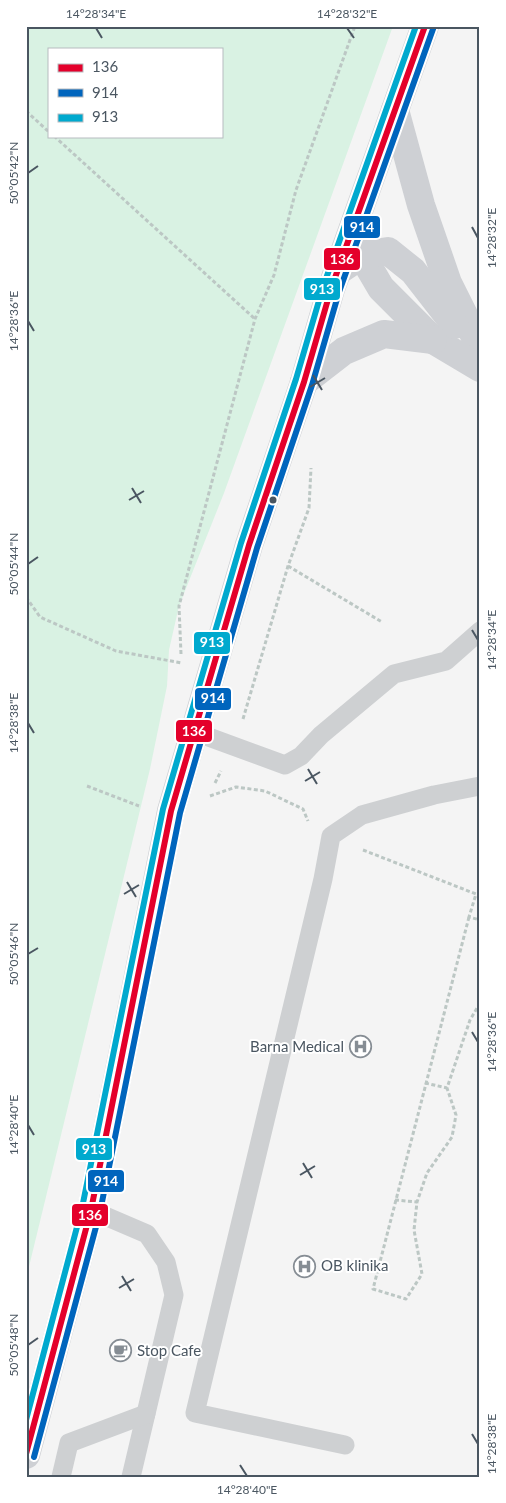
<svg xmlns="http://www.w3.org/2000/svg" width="506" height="1503" font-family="Lato,sans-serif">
<rect width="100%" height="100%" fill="#f4f4f4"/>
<path fill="#d9f2e3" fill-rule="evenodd" d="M26,26H393L224,493L179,606L169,650L167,686L150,769L26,1279ZM49,49H221V136H49Z"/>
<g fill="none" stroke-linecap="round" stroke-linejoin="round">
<g stroke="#bcc7c4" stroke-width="3" stroke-dasharray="4 2.5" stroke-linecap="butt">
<polyline points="26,111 49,132"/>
<polyline points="54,136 255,319"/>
<polyline points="288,566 382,622"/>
<polyline points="26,597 40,617 116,651 182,663"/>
<polyline points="181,654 179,606 255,319 274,275 296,190 355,26"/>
<polyline points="243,719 288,566 309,508 311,468"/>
<polyline points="215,783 221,771"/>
<polyline points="87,786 139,806"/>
<polyline points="210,796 236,787 265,791 303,809 308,821"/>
<polyline points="363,850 476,894 469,917 480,920"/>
<polyline points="469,917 373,1289 406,1299 422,1274 414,1230 417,1202 427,1173 452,1137 456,1115 447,1088 470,1020 480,1003"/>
<polyline points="425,1083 447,1088"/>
<polyline points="395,1200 417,1202"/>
</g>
<g stroke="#ced0d2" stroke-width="19">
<polyline points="195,732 285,765 301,756 321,735 394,674 446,661 480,631"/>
<polyline points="91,1210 147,1234 166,1262 174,1295 131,1477"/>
<polyline points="345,1445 195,1413 323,879 331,836 362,815 434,795 480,786"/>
<polyline points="61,1477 69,1443 146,1414"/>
</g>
<g stroke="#ced0d4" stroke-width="28">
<polyline points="395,110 421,205 448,283 480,347"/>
<polyline points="354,242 381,288 433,340 480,368"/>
<polyline points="338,271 362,255 388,251 413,271 455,325"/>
<polyline points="304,382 344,351 384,334 433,340"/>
<polyline points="26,1455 91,1210 171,811 249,545 304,382 331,289 425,26"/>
</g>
<defs>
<polyline id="bus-1" points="26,1454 91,1210 171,811 249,545 304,382 331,289 425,26"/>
<polyline id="bus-2" points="34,1457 100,1212 180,813 257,548 312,385 339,292 433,29"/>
<polyline id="bus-3" points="26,1420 82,1208 163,809 241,543 296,379 323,287 416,26"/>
</defs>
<use href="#bus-1" stroke="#fff" stroke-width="10"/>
<use href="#bus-2" stroke="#fff" stroke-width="10"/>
<use href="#bus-3" stroke="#fff" stroke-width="10"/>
<use href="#bus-1" stroke="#e4002b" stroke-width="6"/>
<use href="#bus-2" stroke="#0065bd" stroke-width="6"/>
<use href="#bus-3" stroke="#00a9ce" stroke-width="6"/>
</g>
<path fill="none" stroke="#4a5661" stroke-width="2" d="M96,28L102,38M347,28L354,38M28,173L38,166M472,227L478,238M28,321L34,331M313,375L322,390M310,387L325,378M132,488L141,503M129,500L144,491M28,564L38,557M472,630L478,640M28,723L34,733M308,769L317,784M305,781L320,772M127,882L136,897M124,894L139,885M28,954L38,948M472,1032L478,1042M28,1125L34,1135M303,1163L312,1178M300,1175L315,1166M122,1276L131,1291M119,1288L134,1279M28,1345L38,1338M472,1434L478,1444M240,1465L247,1476"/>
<defs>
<symbol id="hospital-ring" viewBox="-11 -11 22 22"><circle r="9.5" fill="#fff" stroke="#868d94" stroke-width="1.5"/><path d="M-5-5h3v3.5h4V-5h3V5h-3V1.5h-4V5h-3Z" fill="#868d94"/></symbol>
<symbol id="cafe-ring" viewBox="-11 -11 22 22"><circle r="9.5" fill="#fff" stroke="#868d94" stroke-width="1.5"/><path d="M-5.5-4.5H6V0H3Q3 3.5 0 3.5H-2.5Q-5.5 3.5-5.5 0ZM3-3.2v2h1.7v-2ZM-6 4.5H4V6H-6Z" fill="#868d94"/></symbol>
</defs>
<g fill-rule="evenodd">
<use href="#hospital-ring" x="348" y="1034" width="25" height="25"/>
<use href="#hospital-ring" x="292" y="1254" width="25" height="25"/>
<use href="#cafe-ring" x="108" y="1338" width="25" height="25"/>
</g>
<circle fill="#4a5661" stroke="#fff" stroke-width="2" cx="273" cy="500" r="4.5"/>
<g text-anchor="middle" stroke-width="4" stroke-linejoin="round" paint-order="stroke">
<g font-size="15" fill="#4a5661" stroke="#fff" text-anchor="start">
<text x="344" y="1052" text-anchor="end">Barna Medical</text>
<text x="321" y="1271">OB klinika</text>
<text x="137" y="1356">Stop Cafe</text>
</g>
</g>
<g stroke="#fff" stroke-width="2">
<rect x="343" y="215" width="38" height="24" rx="5" fill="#0065bd"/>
<rect x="323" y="247" width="38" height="24" rx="5" fill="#e4002b"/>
<rect x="303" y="277" width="38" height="24" rx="5" fill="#00a9ce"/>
<rect x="193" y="631" width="38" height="24" rx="5" fill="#00a9ce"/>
<rect x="194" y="687" width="38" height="24" rx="5" fill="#0065bd"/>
<rect x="175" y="719" width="38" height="24" rx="5" fill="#e4002b"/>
<rect x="75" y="1137" width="38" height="24" rx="5" fill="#00a9ce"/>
<rect x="87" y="1169" width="38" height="24" rx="5" fill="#0065bd"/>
<rect x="71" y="1203" width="38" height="24" rx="5" fill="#e4002b"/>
</g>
<g font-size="14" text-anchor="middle" font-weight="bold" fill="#fff">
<text x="362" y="232">914</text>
<text x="342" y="264">136</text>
<text x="322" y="294">913</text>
<text x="212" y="647">913</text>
<text x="213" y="703">914</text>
<text x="194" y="736">136</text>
<text x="94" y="1154">913</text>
<text x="106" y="1186">914</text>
<text x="90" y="1220">136</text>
</g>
<rect width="506" height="1503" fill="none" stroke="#ffffff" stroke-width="55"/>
<rect x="48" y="48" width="175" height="90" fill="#ffffff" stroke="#b7bbc0"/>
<rect x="58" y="64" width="25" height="8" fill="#e4002b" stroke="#b7bbc0"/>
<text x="92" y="72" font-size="15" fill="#4a5661">136</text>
<rect x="58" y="89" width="25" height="8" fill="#0065bd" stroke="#b7bbc0"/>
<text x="92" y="98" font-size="15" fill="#4a5661">914</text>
<rect x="58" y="114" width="25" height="8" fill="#00a9ce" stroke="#b7bbc0"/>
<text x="92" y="122" font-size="15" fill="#4a5661">913</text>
<rect x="28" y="28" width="450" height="1448" fill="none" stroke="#4a5661" stroke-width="2"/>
<g font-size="12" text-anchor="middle" fill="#4a5661">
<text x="96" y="18">14°28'34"E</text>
<text x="347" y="18">14°28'32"E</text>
<text transform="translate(14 173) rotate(-90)" y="4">50°05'42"N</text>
<text transform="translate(492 238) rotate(-90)" y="4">14°28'32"E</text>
<text transform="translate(14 321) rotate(-90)" y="4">14°28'36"E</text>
<text transform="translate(14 564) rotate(-90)" y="4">50°05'44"N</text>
<text transform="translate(492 640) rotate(-90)" y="4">14°28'34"E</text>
<text transform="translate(14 723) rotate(-90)" y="4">14°28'38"E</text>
<text transform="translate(14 954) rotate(-90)" y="4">50°05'46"N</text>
<text transform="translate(492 1042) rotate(-90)" y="4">14°28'36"E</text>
<text transform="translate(14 1125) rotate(-90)" y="4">14°28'40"E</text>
<text transform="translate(14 1345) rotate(-90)" y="4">50°05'48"N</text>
<text transform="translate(492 1444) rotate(-90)" y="4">14°28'38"E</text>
<text x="247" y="1494">14°28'40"E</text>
</g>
</svg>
